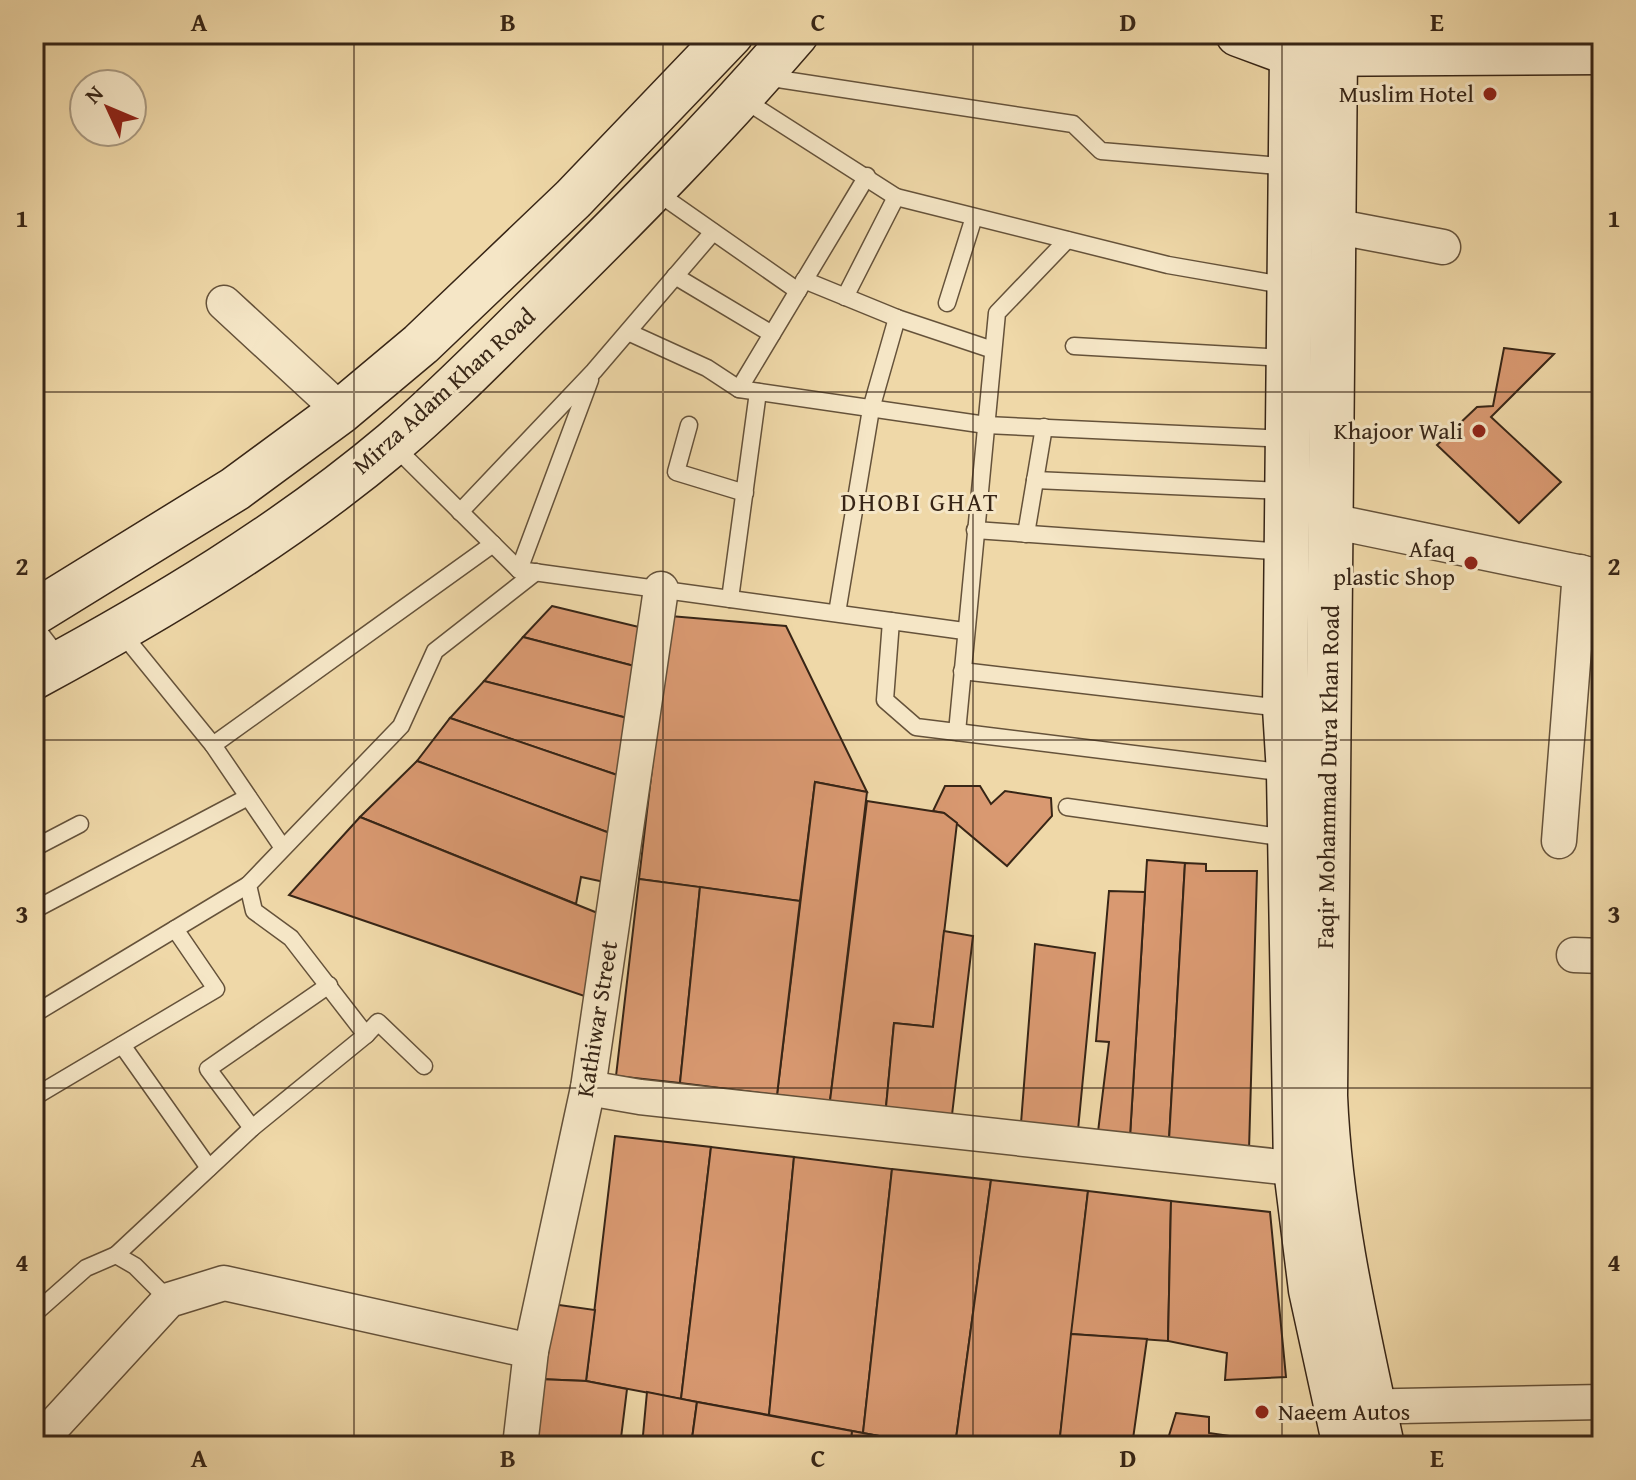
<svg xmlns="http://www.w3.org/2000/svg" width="1636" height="1480" font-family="'Gentium Book Plus',serif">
<rect width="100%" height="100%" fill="#efd8a8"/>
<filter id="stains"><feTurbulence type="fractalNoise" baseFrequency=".0025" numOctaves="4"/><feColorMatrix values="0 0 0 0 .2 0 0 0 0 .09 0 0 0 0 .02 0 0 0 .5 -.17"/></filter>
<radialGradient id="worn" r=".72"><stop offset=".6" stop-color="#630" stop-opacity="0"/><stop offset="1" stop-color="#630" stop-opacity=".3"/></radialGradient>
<g fill="#d99971" stroke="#372516" stroke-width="2">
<polygon points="1504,348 1554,354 1491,417 1561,482 1519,523 1437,445 1477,407 1493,406"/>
<polygon points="552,606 643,628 638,667 523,637"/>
<polygon points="670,616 786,626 867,792 815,782 800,901 639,879"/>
<polygon points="523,637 638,667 631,719 484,681"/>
<polygon points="484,681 631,719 623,777 450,718"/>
<polygon points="450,718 623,777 615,835 417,761"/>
<polygon points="417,761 615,835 609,883 581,877 576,904 360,817"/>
<polygon points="815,782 867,792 830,1101 777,1095"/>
<polygon points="945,786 980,786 991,804 1005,791 1051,798 1052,816 1007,866 944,813 933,811"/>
<polygon points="867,801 944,813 957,823 933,1027 894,1023 886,1107 830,1101"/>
<polygon points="360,817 605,916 593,999 289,895"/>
<polygon points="1147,860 1185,863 1169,1140 1130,1136"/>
<polygon points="1185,863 1206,864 1206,871 1257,871 1249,1150 1169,1140"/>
<polygon points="639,879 700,887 680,1083 616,1076"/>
<polygon points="700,887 800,901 777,1095 680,1083"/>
<polygon points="1109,891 1145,892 1130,1136 1098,1132 1109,1042 1096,1041"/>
<polygon points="944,931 973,936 952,1115 886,1107 894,1023 933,1027"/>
<polygon points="1035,944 1095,953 1078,1130 1021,1123"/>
<polygon points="615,1136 711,1147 681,1399 586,1381"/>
<polygon points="711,1147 794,1157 769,1415 681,1399"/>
<polygon points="794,1157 892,1169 863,1433 769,1415"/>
<polygon points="892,1169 991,1180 955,1446 933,1446 863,1433"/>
<polygon points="991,1180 1088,1191 1059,1446 955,1446"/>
<polygon points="1088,1191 1171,1201 1168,1341 1071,1334"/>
<polygon points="1171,1201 1270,1212 1286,1377 1225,1380 1227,1353 1168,1341"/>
<polygon points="552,1304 595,1310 586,1381 538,1379"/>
<polygon points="1071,1334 1147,1339 1132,1446 1059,1446"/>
<polygon points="538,1379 586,1381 627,1389 620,1446 530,1446"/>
<polygon points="647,1392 697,1402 691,1446 642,1446"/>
<polygon points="697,1402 852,1431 851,1446 691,1446"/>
<polygon points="1176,1413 1209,1417 1209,1433 1265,1441 1265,1446 1132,1446 1134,1438 1166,1445"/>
<polygon points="852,1431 928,1445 928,1446 851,1446"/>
</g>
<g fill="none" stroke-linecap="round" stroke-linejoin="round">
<defs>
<g id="service">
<polyline points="765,77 1073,124 1101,151 1291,167"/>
<polyline points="743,99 896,197 1168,265 1289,286"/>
<polyline points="655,191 798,291"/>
<polyline points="675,276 772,334"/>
<polyline points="804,280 897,318 993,350"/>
<polyline points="845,297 896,197"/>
<polyline points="947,303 974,217"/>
<polyline points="628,332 707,368 739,389 986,425 1287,439"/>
<polyline points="1074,346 1286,358"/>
<polyline points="739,389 867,176"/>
<polyline points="689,425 676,472 745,493"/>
<polyline points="393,445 519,570 964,631"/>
<polyline points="1035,480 1285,491"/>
<polyline points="460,512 594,371 713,232"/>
<polyline points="975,530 1285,552"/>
<polyline points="1026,534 1044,427"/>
<polyline points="519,570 590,380"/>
<polyline points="730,599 758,392"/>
<polyline points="837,613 871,409 897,318"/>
<polyline points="891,621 885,700 916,727 1287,773"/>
<polyline points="121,632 213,745 283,848"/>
<polyline points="962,671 1282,708"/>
<polyline points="957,732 997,313 1067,240"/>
<polyline points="213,745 493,544"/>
<polyline points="1067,807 1287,838"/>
<polyline points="34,848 80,824"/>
<polyline points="34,910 248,797"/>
<polyline points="34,1014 248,885"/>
<polyline points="122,1045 209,1168"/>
<polyline points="424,1066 378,1022 366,1035 291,938 254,911 248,885 401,726 435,651 536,572"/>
<polyline points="34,1097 216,989 175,929"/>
<polyline points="252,1128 208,1069 329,985"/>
<polyline points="116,1255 252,1128 366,1035"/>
<polyline points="34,1314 86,1268 116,1255 135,1266 169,1300"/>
</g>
<g id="minor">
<polyline points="1333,226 1443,247"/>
<polyline points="224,303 341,411"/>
<polyline points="1331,521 1602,577"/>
<polyline points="34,640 54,666"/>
<polyline points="1559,841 1580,572"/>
<polyline points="1574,955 1602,956"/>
<polyline points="588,1088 640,1097 1318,1171"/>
<polyline points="1349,1407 1602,1402"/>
<polyline points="35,1446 169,1300 224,1283 531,1351"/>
<polyline points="520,1446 531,1351 588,1088 661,589"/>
</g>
<g id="secondary">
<polyline points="1238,34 1292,54 1602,52"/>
<polyline points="1292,54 1285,708 1289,773 1296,1169 1311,1290 1345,1446"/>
<path d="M1335,54L1325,1096C1330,1215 1357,1330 1382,1446"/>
<polyline points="34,613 235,489 341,411 421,344 573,199 731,34"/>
<path d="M34,677C160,609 284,535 393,443C447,397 496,346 546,297C632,212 717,126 796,34"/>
</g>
</defs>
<use href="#service" stroke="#65523a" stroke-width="19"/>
<use href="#minor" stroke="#65523a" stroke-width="37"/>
<use href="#secondary" stroke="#372516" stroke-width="47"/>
<use href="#service" stroke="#f5e6c6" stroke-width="16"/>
<use href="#minor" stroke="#f5e6c6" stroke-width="34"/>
<use href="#secondary" stroke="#f5e6c6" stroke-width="44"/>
</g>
<path fill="none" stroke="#372516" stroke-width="2" stroke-opacity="0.55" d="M354,34V1446M663,34V1446M973,34V1446M1282,34V1446M34,392H1602M34,740H1602M34,1088H1602"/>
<g fill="#8f2418" stroke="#f5e6c6" stroke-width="3">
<circle cx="1490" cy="94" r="8"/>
<circle cx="1479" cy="431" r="8"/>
<circle cx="1471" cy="563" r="8"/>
<circle cx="1262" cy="1412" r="8"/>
</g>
<g text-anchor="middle" stroke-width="6" stroke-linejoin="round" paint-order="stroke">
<g font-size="24" fill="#372516" stroke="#f5e6c6" text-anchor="end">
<text x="1474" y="102">Muslim Hotel</text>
<text x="1463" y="439">Khajoor Wali</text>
<text x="1455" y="557">Afaq<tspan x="1455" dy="28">plastic Shop</tspan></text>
<text x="1278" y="1420" text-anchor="start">Naeem Autos</text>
</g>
<g font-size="24" fill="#372516" stroke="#f5e6c6">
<text transform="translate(444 391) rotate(-42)" y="8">Mirza Adam Khan Road</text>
<text transform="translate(1328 777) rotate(-89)" y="8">Faqir Mohammad Dura Khan Road</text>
<text transform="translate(597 1019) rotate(-81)" y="8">Kathiwar Street</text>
</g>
<g font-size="26" letter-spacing="2" fill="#372516" stroke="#f5e6c6">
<text x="920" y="511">DHOBI GHAT</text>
</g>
</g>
<rect width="1636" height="1480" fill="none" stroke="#efd8a8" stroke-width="88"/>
<g transform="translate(108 108) rotate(314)"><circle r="38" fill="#f5e6c6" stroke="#a99980" stroke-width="2"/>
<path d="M0-6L14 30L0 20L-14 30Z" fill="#8f2418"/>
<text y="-12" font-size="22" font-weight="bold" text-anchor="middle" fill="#372516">N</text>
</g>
<rect x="44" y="44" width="1548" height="1392" fill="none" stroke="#372516" stroke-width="3"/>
<g font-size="26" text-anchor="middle" font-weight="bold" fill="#372516">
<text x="199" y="31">A</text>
<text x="508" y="31">B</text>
<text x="818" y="31">C</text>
<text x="1128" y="31">D</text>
<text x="1437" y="31">E</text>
<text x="22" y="227">1</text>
<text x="1614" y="227">1</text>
<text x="22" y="575">2</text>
<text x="1614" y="575">2</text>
<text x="22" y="923">3</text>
<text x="1614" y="923">3</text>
<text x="22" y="1271">4</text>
<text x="1614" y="1271">4</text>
<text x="199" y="1467">A</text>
<text x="508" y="1467">B</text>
<text x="818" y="1467">C</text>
<text x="1128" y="1467">D</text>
<text x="1437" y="1467">E</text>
</g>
<rect width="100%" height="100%" filter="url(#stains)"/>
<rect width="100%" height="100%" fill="url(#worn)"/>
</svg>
